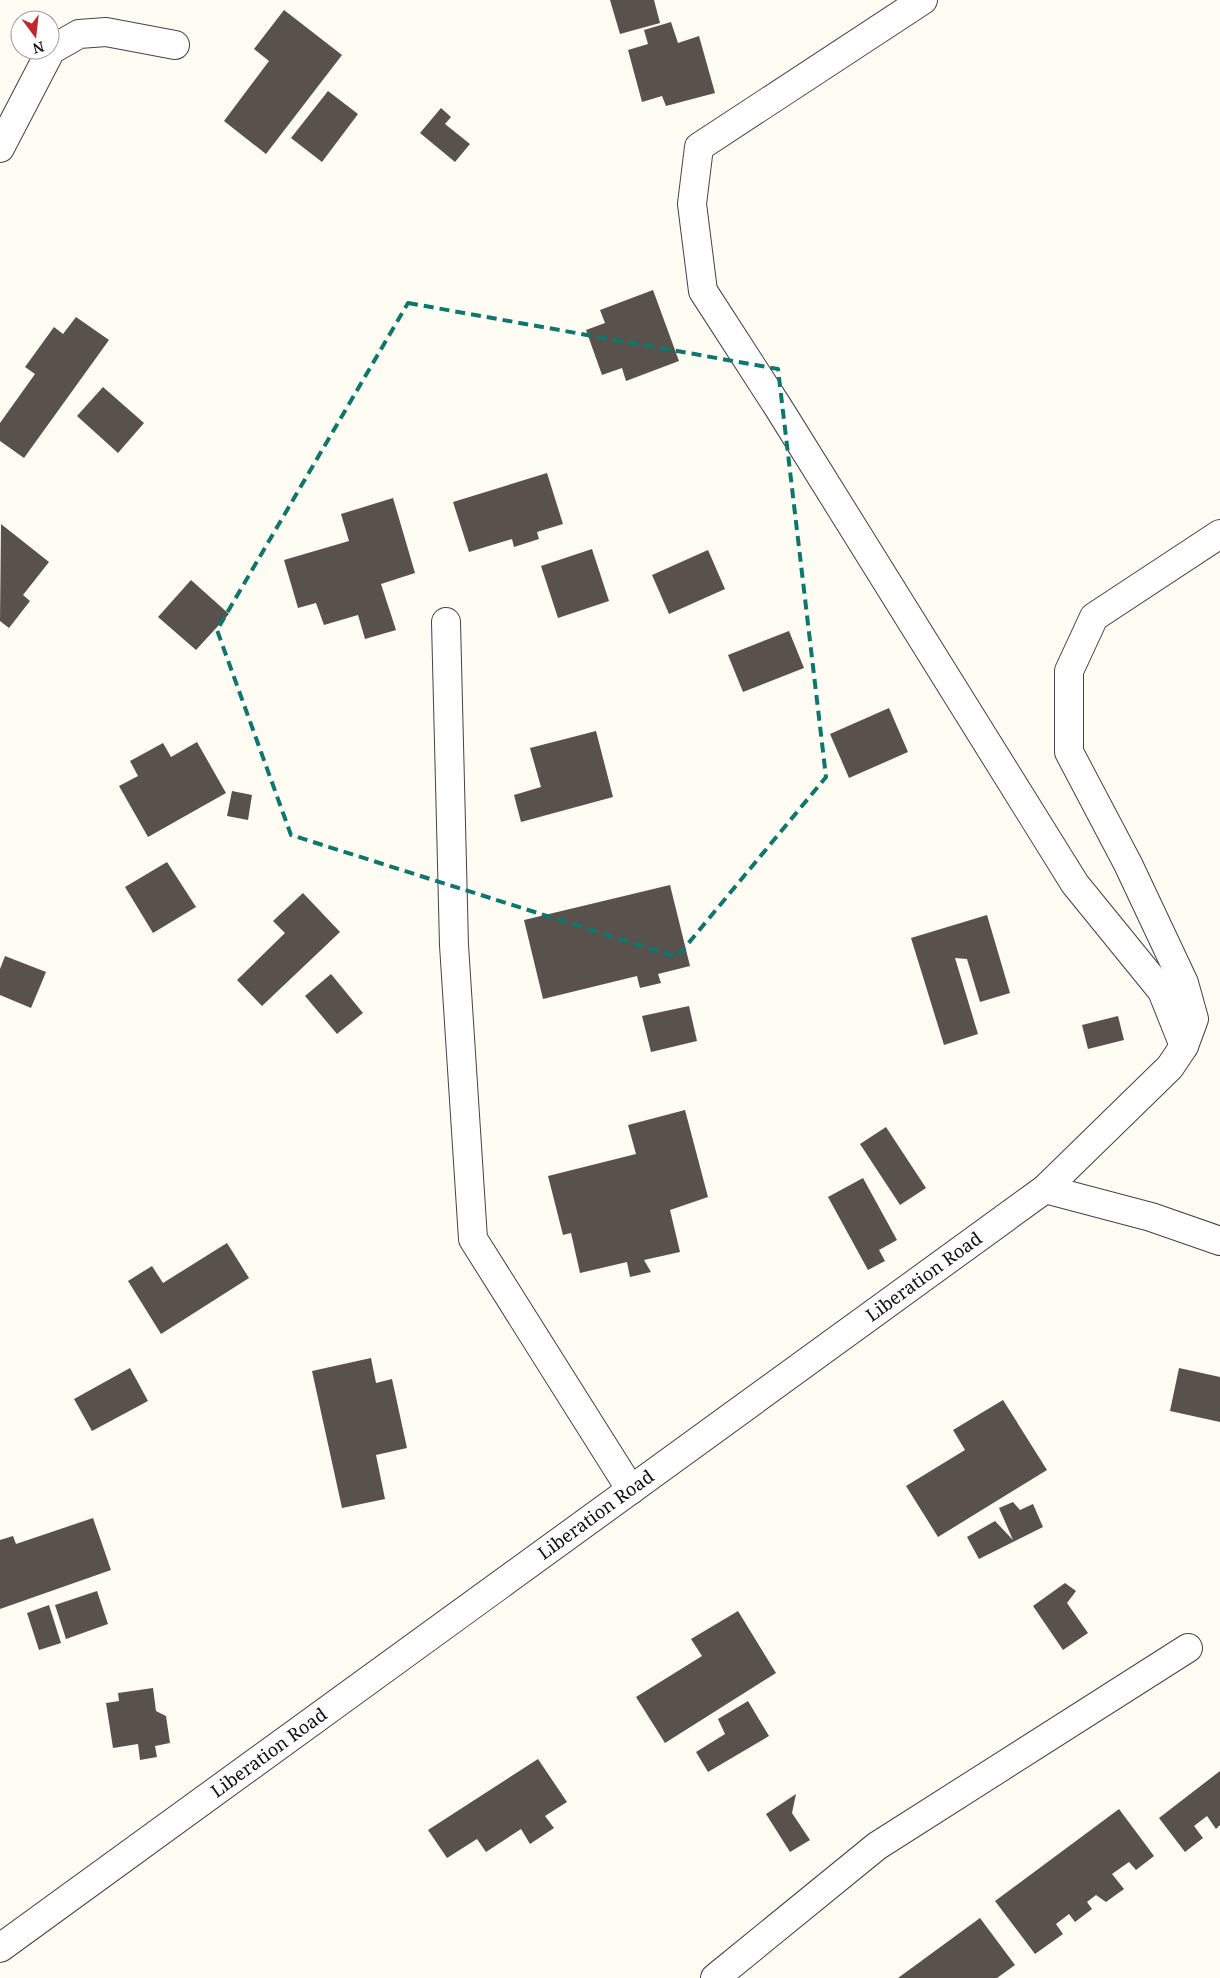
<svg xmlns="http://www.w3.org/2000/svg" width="1220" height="1978" font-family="'Noto Serif',serif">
<rect width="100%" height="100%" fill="#fffdf3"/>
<g fill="#58514c">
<polygon points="610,0 654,0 660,23 620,34"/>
<polygon points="284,10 342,55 266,154 224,121 269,61 254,49"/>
<polygon points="671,22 678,43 699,36 715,93 666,106 662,96 642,102 628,50 648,44 644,30"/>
<polygon points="328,91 358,114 322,162 291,138"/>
<polygon points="441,108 451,117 445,124 470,144 455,162 420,133"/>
<polygon points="653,290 679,361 626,381 622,368 602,375 586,330 605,323 600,310"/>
<polygon points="76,317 109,340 24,458 0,441 0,423 35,374 25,367 54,327 63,334"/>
<polygon points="103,387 144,423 118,453 77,416"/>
<polygon points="547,473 563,524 537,532 539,539 514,547 512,539 469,552 453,502"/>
<polygon points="393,498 415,573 381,584 396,630 365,639 358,615 324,625 316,603 298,608 284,560 349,541 341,514"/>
<polygon points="1,524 49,562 23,595 30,601 9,628 0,621"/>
<polygon points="592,549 609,601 558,618 541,566"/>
<polygon points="708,550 725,589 669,614 652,575"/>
<polygon points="191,580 229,614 196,650 158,617"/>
<polygon points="789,631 804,668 743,692 728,655"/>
<polygon points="889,708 908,752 849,778 830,734"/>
<polygon points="596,731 613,797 521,822 514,795 541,787 530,748"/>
<polygon points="197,742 226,793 148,837 119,786 138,776 130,761 163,743 171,757"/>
<polygon points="232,791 252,795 248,820 227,816"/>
<polygon points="167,862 196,907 153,933 125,887"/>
<polygon points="670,885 690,966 658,974 661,983 640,988 637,976 543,999 524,920"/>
<polygon points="303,893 340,932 262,1006 237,980 285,933 273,921"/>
<polygon points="987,915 1010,993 980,1002 967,959 955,958 978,1034 944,1045 911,938"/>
<polygon points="5,956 46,972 31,1008 0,995 0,969"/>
<polygon points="331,974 363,1013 337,1034 305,996"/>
<polygon points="689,1006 697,1041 651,1052 642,1016"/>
<polygon points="1118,1016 1124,1040 1088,1049 1082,1025"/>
<polygon points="685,1110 708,1197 670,1210 680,1252 644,1260 651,1272 630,1277 627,1262 580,1273 571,1233 563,1235 548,1176 636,1154 628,1125"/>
<polygon points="886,1127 926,1188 900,1205 860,1144"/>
<polygon points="863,1178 897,1240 879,1250 885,1261 868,1270 828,1197"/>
<polygon points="227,1243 249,1278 161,1334 128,1281 152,1266 163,1283"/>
<polygon points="371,1358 376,1383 392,1379 407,1448 376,1455 385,1499 342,1508 312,1371"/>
<polygon points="130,1368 148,1401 92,1431 74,1399"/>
<polygon points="1179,1368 1220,1377 1220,1422 1170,1411"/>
<polygon points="1003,1400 1047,1470 938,1537 906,1486 965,1450 953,1430"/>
<polygon points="1013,1502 1020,1510 1033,1504 1043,1527 979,1559 967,1537 995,1521 1013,1540 999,1508"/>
<polygon points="93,1518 111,1570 0,1609 0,1540 13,1536 16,1544"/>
<polygon points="1065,1583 1076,1591 1067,1603 1088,1633 1063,1650 1033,1606"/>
<polygon points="97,1591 108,1624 66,1639 55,1605"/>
<polygon points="49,1605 61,1643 39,1650 27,1613"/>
<polygon points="738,1611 776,1673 665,1743 636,1697 702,1656 691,1639"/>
<polygon points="153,1688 156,1711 166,1716 170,1743 155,1746 157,1757 140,1760 138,1744 113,1748 106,1703 119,1701 118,1693"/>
<polygon points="748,1701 769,1736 708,1772 696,1752 725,1734 718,1719"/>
<polygon points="538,1759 567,1802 545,1816 554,1828 530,1844 521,1829 486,1852 477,1839 447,1858 428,1830"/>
<polygon points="1220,1771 1220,1825 1216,1829 1207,1816 1194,1826 1203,1838 1185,1852 1159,1818"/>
<polygon points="796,1794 792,1813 810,1840 790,1852 766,1814"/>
<polygon points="1119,1809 1154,1856 1136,1870 1129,1862 1112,1874 1124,1889 1106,1902 1096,1895 1087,1902 1092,1909 1075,1922 1069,1914 1056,1924 1063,1934 1035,1954 995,1901"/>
<polygon points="980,1918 1015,1965 997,1978 898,1978"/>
</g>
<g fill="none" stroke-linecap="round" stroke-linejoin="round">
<defs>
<g id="street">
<polyline points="923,0 699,147 692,204 703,291 778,407 1075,884 1162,991 1184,1046 1170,1067 1045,1189"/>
<polyline points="0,148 51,50 79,34 106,32 175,45"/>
<polyline points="446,622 454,945 473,1239 631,1490"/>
<polyline points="1184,1046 1194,1019 1184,983 1128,864 1069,752 1069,671 1094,617 1220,534"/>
<polyline points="0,1948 1045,1189 1151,1217 1220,1241"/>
<polyline points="715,1978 877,1846 1188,1648"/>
</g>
</defs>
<use href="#street" stroke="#434343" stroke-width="30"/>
<use href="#street" stroke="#fff" stroke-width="28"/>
</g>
<path fill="none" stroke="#0f766e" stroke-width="4" stroke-dasharray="10 6" stroke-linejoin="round" d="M408,303L778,369L826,777L677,957L291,835L217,630Z"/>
<g text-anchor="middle" stroke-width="5" stroke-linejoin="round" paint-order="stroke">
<g font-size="18" fill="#101010" stroke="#fff">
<text transform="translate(924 1277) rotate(-36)" y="6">Liberation Road</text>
<text transform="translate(596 1515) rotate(-36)" y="6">Liberation Road</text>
<text transform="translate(269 1753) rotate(-36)" y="6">Liberation Road</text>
</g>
</g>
<g transform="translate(35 35) rotate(165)"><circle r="24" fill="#ffffff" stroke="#9f9f9f"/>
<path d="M0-4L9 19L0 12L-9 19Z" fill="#bd2a2c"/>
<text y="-8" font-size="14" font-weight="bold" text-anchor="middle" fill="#101010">N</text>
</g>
</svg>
